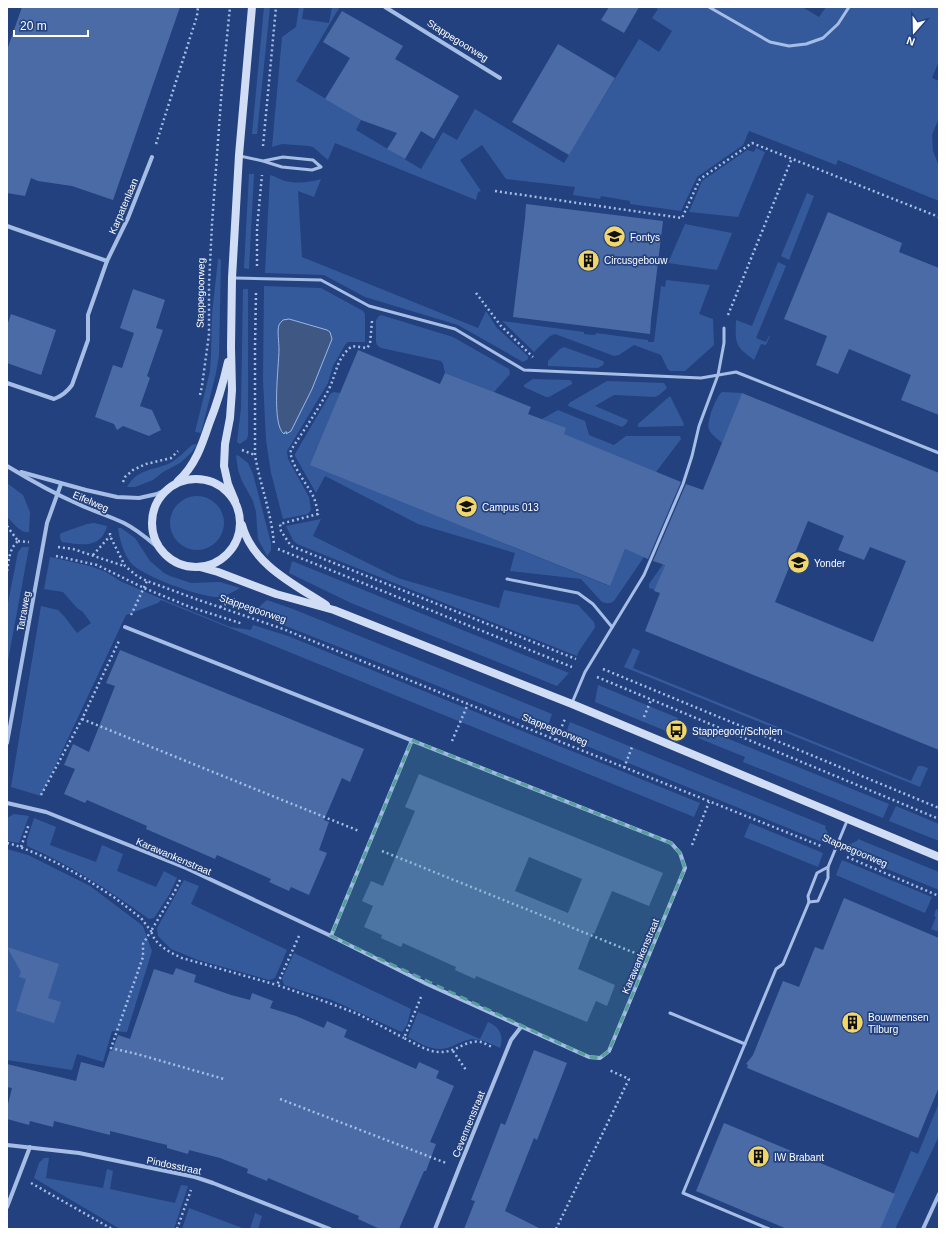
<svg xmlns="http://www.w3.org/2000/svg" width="946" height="1236" font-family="Helvetica,sans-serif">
<rect width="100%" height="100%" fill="#22417e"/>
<g fill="#355a9c" fill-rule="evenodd">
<polygon points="264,7 270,7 257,134 252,134"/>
<polygon points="299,7 304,7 302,19 329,23 332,7 337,7 339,8 296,81 361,120 356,130 421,169 443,132 457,140 475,109 564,163 639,39 659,52 672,31 652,18 658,9 654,7 805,7 804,8 819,17 826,7 939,7 939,61 932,78 939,81 939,118 932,135 933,151 939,166 939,201 838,160 836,165 749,131 743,145 697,177 681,211 630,204 630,201 601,196 600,199 573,195 575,187 506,179 482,145 460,160 481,191 478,192 476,200 335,143 328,160 313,147 309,146 282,144 272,147 282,37 296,27"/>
<polygon points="756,148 765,152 738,217 689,212 702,181 747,150 754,152"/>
<polygon points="249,174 254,174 249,269 244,268"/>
<path d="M270,175C275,176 277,178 282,180C295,184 308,183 321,179L314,197L298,191L302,257L478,328L486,311L497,328L528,356V359L523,362L458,325L365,297L324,275L265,273Z"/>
<polygon points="807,193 814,196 789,260 781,256"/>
<polygon points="685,224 732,233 717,270 668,263"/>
<polygon points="218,259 220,259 221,261 219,356 216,373 201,433 195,432 210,371 211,354 212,314"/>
<path d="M778,262L786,266L756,338L766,342L769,336H770L766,345L761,344L754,360C735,346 735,344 736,320L752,326Z"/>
<polygon points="666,280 710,285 699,314 713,319 714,345 685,371 670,371 667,368 661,355 634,345 619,355 614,356 555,334 550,336 534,352 502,321 584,332 584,334 595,335 596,333 648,340 648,342 654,342 661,286 665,287"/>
<path d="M264,286L321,288L363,311L365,314V342H348L345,345L333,366L328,383L287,451L288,459L309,497L311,510L308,514L283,519L271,473L266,440L263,380ZM289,319L327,330L330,332L332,338L312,389L287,432L285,431L284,433C269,424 281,338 283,320Z"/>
<polygon points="243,289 248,289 248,435 247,439 240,444 237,442 241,408"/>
<polygon points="381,315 453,337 509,369 510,374 494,392 445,373 443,364 441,361 381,348 377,345 376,342 376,320 379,316"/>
<polygon points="564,347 603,361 604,363 603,365 598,368 548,366 548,361 560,349"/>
<polygon points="533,379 570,380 572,382 572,384 549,397 546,397 524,387 524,385"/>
<polygon points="607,381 664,383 667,388 659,395 655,397 614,395 595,406 628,420 626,424 622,427 568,406 569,403"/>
<path d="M334,392L340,393L385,495L609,586L625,549L644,557L614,601C610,604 606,604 601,601L581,579L510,571L515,553L418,524L325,476L316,493L295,456V454L330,394Z"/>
<path d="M722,392L742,393L722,443C718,439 711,435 709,429C706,423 716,396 722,392Z"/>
<polygon points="670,396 684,424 683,426 638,427 638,424"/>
<polygon points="558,410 585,421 589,435 614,445 626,436 680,436 681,439 656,472 544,426 542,419"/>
<path d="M196,444L197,445L191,453L180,463L163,472L153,480L135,487H127C138,468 153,471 170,463C179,458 185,451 192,445Z"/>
<polygon points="236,455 239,456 248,463 253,474 271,543 271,550 267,556 258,539 256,512 253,501 242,481 238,470"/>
<path d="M7,483L23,495L30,512L29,532C20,534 13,522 7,517Z"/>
<circle cx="197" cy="523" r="27"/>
<polygon points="321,519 313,536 398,578 499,608 504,590 578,605 594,622 595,627 594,629 579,651 577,656 297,544 293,540 286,526"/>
<path d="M94,523L107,526C101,549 81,545 62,542L60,538V534L64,532L87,524Z"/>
<path d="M118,528H121L135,538L150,561L164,573L170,576L191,583L220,582L240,588C233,592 225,597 217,597C200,597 142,576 131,563C123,553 120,540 118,528Z"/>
<polygon points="22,547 29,547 7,666 7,608 18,552"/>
<polygon points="50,557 90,566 106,572 120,581 157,597 230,627 251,630 253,625 288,636 700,803 694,817 161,600 158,603 126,615 41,796 11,787 41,606 58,610 64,616 77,633 91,623 83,612 77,608 63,592 44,589"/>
<polygon points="668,557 655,590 649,588 649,584"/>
<polygon points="292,561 544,663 569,673 557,686 351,603 289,573"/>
<polygon points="267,600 293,609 552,714 549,723 544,727 539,727 418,678 255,614 261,605"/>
<polygon points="633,648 640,651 633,668 911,781 918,766 922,766 928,768 920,787 624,667"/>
<polygon points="598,685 678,718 675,726 668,723 666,731 595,702"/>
<path d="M570,722L826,826L825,828L830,836L827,844L572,740C565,735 567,729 570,722Z"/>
<polygon points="702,728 889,804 883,818 743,762 745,757 698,738"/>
<polygon points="896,806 939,824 939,841 889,821"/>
<polygon points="14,814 29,816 19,843 7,841 7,818"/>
<path d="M34,818L56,827L50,845L96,862L102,845L123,854L117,871L156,887L164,871L177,878L169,895L154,918L149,919C110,891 71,865 27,846V840Z"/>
<polygon points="750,823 823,853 818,867 744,837"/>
<polygon points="858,839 939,872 939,890 845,852 848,845 857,841"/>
<polygon points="7,849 28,855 90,886 143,926 152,951 127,1032 112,1031 103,1062 77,1054 72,1070 7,1060"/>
<polygon points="842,860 932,897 925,913 836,875"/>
<polygon points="184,880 199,886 191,904 287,950 275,978 269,980 198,960 171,949 158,936 157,928"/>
<polygon points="936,909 939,910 939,932 931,929 936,917 934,916"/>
<polygon points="294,953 411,1009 407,1025 402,1032 395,1029 332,1000 284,985 282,979"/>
<path d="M418,1012L480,1039L488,1022C500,1027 504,1036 500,1048C489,1043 476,1036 464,1041C456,1044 449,1049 440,1049C428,1049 418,1042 408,1037Z"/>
<polygon points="939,1103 939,1136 895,1229 879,1229 911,1151 918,1154"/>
<polygon points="44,1158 49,1158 46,1178 103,1188 107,1169 113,1171 110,1189 175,1203 181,1185 188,1186 174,1229 120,1229 34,1178 39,1163"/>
<polygon points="189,1208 245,1229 182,1229"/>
<polygon points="255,1213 262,1216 258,1229 250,1229"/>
</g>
<path fill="#3f5783" stroke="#9ab7e8" d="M289,319L327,330L330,332L332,339L312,389L291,431L286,434L287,432H285L284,434C271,424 279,366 279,349C279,343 277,330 279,325C280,323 282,321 283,320Z"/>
<g fill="#4b6ba7" fill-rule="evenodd">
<polygon points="22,7 180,7 113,200 72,186 38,181 31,178 25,196 7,193 7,50"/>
<polygon points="609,7 639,7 624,33 601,20"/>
<polygon points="342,11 403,46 395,59 459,96 434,139 421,131 405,159 387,149 397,133 361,120 325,99 350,58 323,42"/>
<polygon points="558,44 615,78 569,155 512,122"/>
<polygon points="526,204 663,221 651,320 650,334 513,317 525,219"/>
<polygon points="828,212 902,243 899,252 939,268 939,415 901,400 911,375 849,349 838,374 816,365 827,336 784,319"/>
<polygon points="133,289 165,300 156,328 163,330 147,376 150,378 140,406 152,410 161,430 149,436 123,426 117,430 114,424 95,417 113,365 122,368 134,333 120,328"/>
<polygon points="11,314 56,330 41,375 7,363 7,326"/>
<polygon points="358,350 440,384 445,373 494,392 531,407 528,414 566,428 564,434 681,482 648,559 625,549 610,586 310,465"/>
<path d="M742,393L939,473V750L645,631L660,593L654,591L665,565L653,561L686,484L703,490ZM808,521L844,536L838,550L864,560L870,547L906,561L873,642L775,602Z"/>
<polygon points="120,650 364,749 350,782 342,778 324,820 329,822 319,850 327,853 309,895 291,887 289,891 269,882 271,879 217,855 215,859 146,829 147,826 87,800 85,803 64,794 75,769 64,765 73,744 89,752 115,686 106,683"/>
<path d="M419,774L663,873L649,906L612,891L594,934L592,933L578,969L615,985L607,1006L596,1001L587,1022L476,976L475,979L455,970L456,967L403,943L401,947L381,938L382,935L364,927L373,906L362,901L371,881L383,886L415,811L405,807ZM529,857L582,879L568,913L515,891Z"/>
<polygon points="844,898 939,938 939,1087 918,1138 747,1068 748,1065 746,1064 753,1055 783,981 799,987 815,947 823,950"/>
<polygon points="7,947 59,964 48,998 61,1002 54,1023 16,1011 26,979 19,977 21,972"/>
<polygon points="176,968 196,975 194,982 231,995 250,1000 252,993 273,1001 270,1008 296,1016 324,1028 327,1021 347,1030 344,1037 416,1069 419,1062 439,1071 436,1078 454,1086 430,1142 436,1144 426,1171 424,1171 399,1229 380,1229 358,1219 359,1216 268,1178 267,1181 247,1173 248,1169 220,1158 189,1150 188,1154 167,1148 167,1145 110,1131 110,1135 54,1121 53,1127 30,1121 29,1125 7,1119 7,1108 12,1088 7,1087 7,1064 76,1081 81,1062 104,1068 110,1050 112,1051 118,1035 130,1039 154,969 173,975"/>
<polygon points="534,1050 567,1063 537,1140 534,1138 505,1211 541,1229 464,1229 475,1201 471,1200 486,1162 501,1123 505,1125"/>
<polygon points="724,1123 895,1194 880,1229 787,1229 696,1191"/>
</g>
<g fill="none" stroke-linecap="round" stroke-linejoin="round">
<g stroke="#a6bde6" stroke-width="2.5" stroke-dasharray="2 3" stroke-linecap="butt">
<polyline points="156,144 197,16 198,7"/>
<polyline points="263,146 276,7"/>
<polyline points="495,191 682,218 700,179 752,143 939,217"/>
<polyline points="257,266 257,228 262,175"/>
<path d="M256,293L255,347V455C260,485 272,514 274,545"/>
<polyline points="476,293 501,326 533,357"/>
<polyline points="728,315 792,158"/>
<path d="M372,321L370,344L367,348L352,346C336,359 337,372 329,389C318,410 304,430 291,450C288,462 309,486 314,498C316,503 317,509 318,514L280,524L281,531L291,546L576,659"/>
<polyline points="200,395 202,386 209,334 209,284 212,224 222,86 230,7"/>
<polyline points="242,450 255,455"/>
<polyline points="123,482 125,477 133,470 146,464 171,458 178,451"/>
<polyline points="7,526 18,541"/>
<polyline points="110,533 110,536 125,566 137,576 147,581 196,599 283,629 468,704 556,740 821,846"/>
<polyline points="18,541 29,542"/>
<polyline points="58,547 73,549 124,566"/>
<polyline points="278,549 572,667"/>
<polyline points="93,555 110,536"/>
<polyline points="56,556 97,565 144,588 190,607 243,624"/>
<path d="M7,571C9,560 9,549 18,541"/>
<polyline points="220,607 237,598"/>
<polyline points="131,615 147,581"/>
<polyline points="603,669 939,808"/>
<polyline points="597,677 939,819"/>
<polyline points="644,717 651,700"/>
<polyline points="82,719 359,831"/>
<polyline points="556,740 565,719"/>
<polyline points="452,741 468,704"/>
<polyline points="624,768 632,747"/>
<polyline points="41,795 82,719 119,641"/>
<polyline points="7,843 15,845 35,853 57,863 86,879 115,898 141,918 151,931 143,944 143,957 111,1048 137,1054 224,1079"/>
<polyline points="692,845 709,802"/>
<polyline points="21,847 29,824"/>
<polyline points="382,851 635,953"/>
<polyline points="847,857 939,896"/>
<path d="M180,880L175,891L151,931C155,945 169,952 182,958L277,985"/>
<polyline points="299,936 277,985 329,1003 358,1014 404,1038"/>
<path d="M421,997L404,1038C416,1044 429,1053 442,1052C456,1052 467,1039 481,1042C485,1043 489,1046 493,1047"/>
<polyline points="453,1051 466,1070"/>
<polyline points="280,1099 446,1163"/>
<polyline points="31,1183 112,1229"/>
<polyline points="177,1229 191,1190"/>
<polyline points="556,1229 629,1079 609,1070"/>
</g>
<g stroke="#a6bde6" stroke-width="3">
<polyline points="709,7 770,42 789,46 806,44 823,38 838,24 849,7"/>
<polyline points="240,156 263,161 282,167 312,170 321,167 313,160 283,157 263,161"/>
<polyline points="234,278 321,280 369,306 455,329 524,370 701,378 736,372 939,453"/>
<polyline points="507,579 578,593 593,604 612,627"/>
<polyline points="572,703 585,672 644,575 683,484 692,456 699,426 718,375 724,343 724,328"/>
<polyline points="809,902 808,896 817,873 828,867"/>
<polyline points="670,1013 745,1044"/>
<polyline points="769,1229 683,1193 776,969 783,964 809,902 818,901 828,878 828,867 847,821"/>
</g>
<g stroke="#a6bde6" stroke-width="4">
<polyline points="385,7 500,78"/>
<polyline points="7,226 107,261"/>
<path d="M7,383L54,399C62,396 67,392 72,385L88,340V315L107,261L128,218L152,157"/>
<path d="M7,466C30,480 53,493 78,504C93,511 109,516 124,523C138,530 149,540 161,550"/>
<polyline points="21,472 86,490 117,497 139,498 157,494 165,490"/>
<polyline points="7,743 47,523 61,484"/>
<polyline points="7,803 46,812 186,868 331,936 427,984 589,1057 600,1058 609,1051 685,868 680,853 671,843 125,627"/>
<polyline points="331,936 412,740"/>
<polyline points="7,1145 79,1153 195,1177 213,1183 330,1229"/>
<polyline points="7,1207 30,1147"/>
<polyline points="435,1229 459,1168 511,1040 521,1027"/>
<polyline points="923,1229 939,1194"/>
</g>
<g stroke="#d0ddf5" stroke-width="8">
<circle cx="196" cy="523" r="44"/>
<path d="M178,481C195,466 202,445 209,424C217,404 223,384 228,362"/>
<polyline points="235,501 228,484 224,466 225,444 230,418 232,390 231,347 232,278 239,155 252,7"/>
<path d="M242,525C253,565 294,584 326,605"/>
<polyline points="200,567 218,572 276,594 334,610 572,704 939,857"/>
</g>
</g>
<path fill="#579f9a" fill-opacity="0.2" stroke="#579f9a" stroke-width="3" stroke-dasharray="8 5" stroke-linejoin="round" d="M412,740L671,843L680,853L685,868L609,1051L600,1058L589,1057L331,936Z"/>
<defs>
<symbol id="university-disc" viewBox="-11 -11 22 22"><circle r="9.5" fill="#f2d768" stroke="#22417e"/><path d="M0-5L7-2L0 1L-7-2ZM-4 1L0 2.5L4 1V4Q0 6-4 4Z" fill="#111"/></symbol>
<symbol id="building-disc" viewBox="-11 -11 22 22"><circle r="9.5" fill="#f2d768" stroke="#22417e"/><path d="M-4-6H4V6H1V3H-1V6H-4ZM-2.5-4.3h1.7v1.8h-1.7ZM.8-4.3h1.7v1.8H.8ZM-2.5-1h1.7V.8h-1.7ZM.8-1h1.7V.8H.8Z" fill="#111"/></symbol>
<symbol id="school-disc" viewBox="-11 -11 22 22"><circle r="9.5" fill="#f2d768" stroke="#22417e"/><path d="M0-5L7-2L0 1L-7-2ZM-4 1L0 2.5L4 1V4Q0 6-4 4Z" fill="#111"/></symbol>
<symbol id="bus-disc" viewBox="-11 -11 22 22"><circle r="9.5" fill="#f2d768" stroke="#22417e"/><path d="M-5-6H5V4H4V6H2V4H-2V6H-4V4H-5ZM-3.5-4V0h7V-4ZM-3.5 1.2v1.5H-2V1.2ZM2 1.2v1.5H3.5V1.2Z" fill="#111"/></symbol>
</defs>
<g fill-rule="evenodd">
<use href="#university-disc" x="602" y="224" width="25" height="25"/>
<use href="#building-disc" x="576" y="248" width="25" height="25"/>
<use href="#school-disc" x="454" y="494" width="25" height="25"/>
<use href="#university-disc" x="786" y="550" width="25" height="25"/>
<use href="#bus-disc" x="664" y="718" width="25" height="25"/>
<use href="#building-disc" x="840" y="1010" width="25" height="25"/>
<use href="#building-disc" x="746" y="1144" width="25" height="25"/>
</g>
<g text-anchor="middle" stroke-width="3.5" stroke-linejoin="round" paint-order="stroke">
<g font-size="10" fill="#fff" stroke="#22417e">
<text transform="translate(458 40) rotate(32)" y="4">Stappegoorweg</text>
<text transform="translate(123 206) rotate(-67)" y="4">Karpatenlaan</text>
<text transform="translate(200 293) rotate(-89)" y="4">Stappegoorweg</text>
<text transform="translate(91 501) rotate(23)" y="4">Eifelweg</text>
<text transform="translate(253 608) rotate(19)" y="4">Stappegoorweg</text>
<text transform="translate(23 611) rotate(-80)" y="4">Tatraweg</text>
<text transform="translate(555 729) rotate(22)" y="4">Stappegoorweg</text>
<text transform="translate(855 850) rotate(23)" y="4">Stappegoorweg</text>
<text transform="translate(174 856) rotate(23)" y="4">Karawankenstraat</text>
<text transform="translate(640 956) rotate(-67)" y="4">Karawankenstraat</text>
<text transform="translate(468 1124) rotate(-68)" y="4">Cevennenstraat</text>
<text transform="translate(174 1165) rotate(12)" y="4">Pindosstraat</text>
</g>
<g font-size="10" fill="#fff" stroke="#22417e" text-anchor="start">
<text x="630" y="241">Fontys</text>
<text x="604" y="264">Circusgebouw</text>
<text x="482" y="511">Campus 013</text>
<text x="814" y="567">Yonder</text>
<text x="692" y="735">Stappegoor/Scholen</text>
<text x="868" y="1021">Bouwmensen<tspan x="868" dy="12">Tilburg</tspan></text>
<text x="774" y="1161">IW Brabant</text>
</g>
</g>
<rect width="946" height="1236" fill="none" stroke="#ffffff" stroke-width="16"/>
<g transform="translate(914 32) rotate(200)" stroke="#22417e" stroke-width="3" paint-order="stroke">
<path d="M0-3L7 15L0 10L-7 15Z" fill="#ffffff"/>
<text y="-6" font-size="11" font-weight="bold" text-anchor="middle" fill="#ffffff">N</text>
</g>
<path d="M14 30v6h74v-6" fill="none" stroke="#ffffff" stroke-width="2"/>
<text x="20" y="30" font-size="12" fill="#ffffff" stroke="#22417e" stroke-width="3" paint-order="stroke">20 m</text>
</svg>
